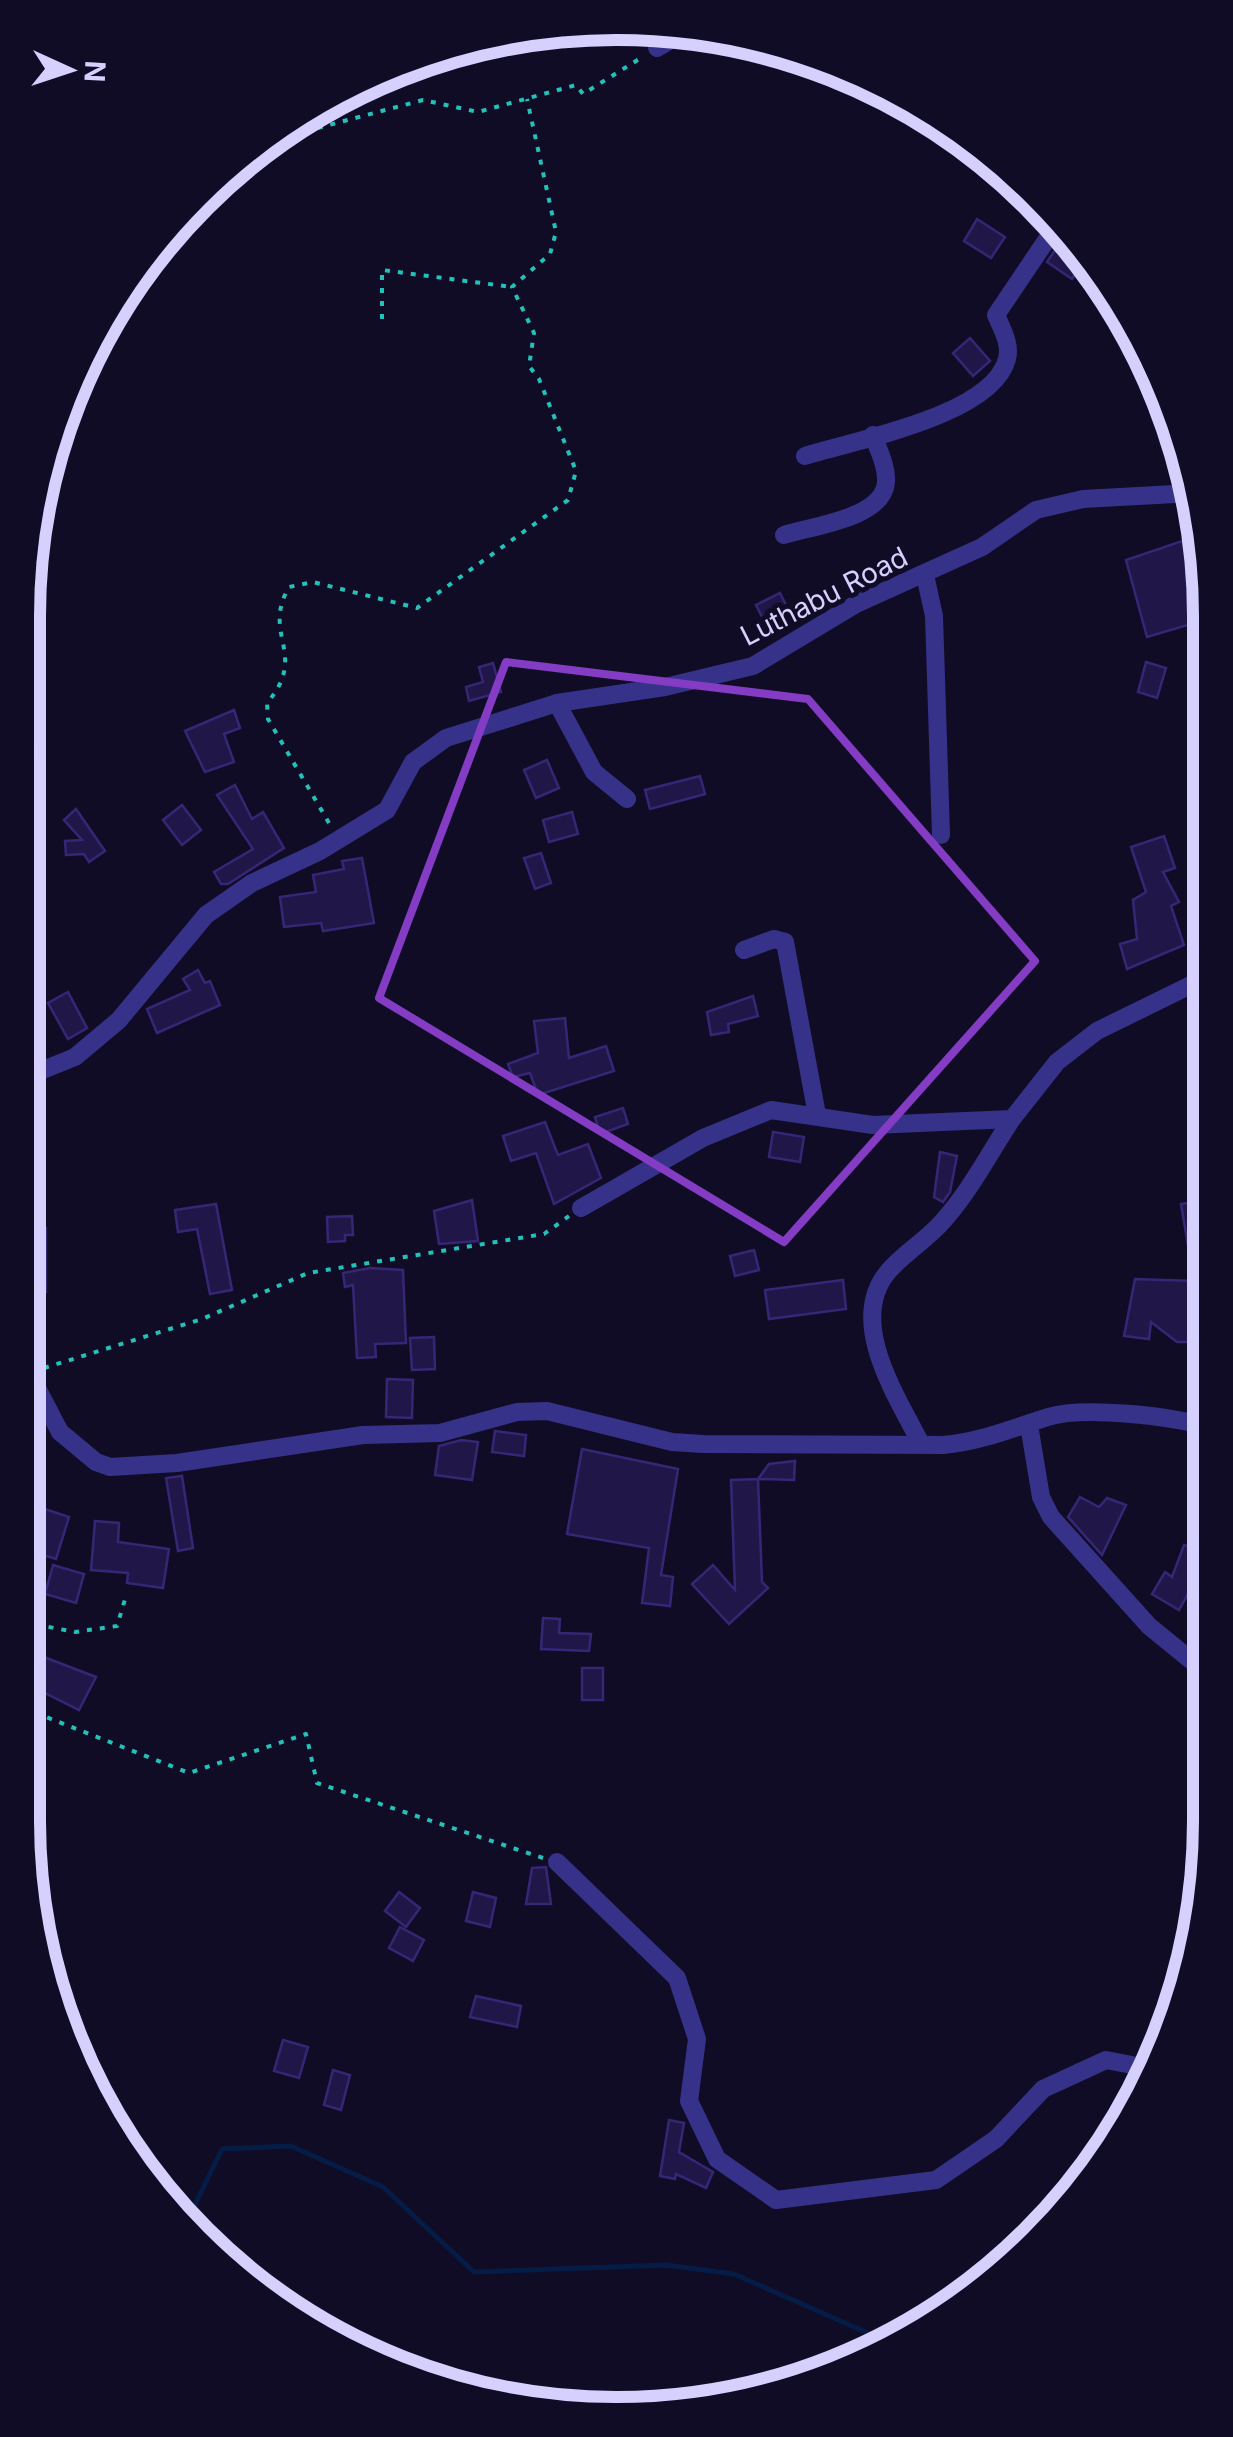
<svg xmlns="http://www.w3.org/2000/svg" width="1233" height="2437" font-family="Inter,sans-serif">
<rect width="100%" height="100%" fill="#110c25"/>
<g fill="none" stroke-linecap="round" stroke-linejoin="round">
<polyline stroke="#051c46" stroke-width="5" points="187,2221 222,2149 291,2146 383,2187 474,2272 666,2265 734,2274 888,2342"/>
</g>
<g fill="#211648" stroke="#362676" stroke-width="2.5">
<polygon points="977,219 1005,237 991,258 964,241"/>
<polygon points="1060,243 1085,260 1072,279 1047,262"/>
<polygon points="970,338 990,361 973,376 953,353"/>
<polygon points="1182,541 1205,620 1147,637 1126,560"/>
<polygon points="780,593 790,613 766,625 756,605"/>
<polygon points="1146,662 1166,668 1157,698 1138,692"/>
<polygon points="493,663 501,692 469,701 466,687 483,682 479,667"/>
<polygon points="234,710 240,728 224,734 234,762 205,772 185,731"/>
<polygon points="547,760 559,788 536,798 524,770"/>
<polygon points="700,776 705,794 650,809 645,790"/>
<polygon points="235,785 252,819 263,812 284,848 228,884 221,884 214,872 253,849 217,795"/>
<polygon points="182,805 201,830 182,845 163,820"/>
<polygon points="76,809 105,851 89,862 84,854 66,855 65,841 82,840 64,820"/>
<polygon points="572,812 578,834 549,842 543,820"/>
<polygon points="1164,836 1175,868 1163,872 1179,902 1171,906 1184,945 1127,969 1120,944 1137,939 1133,900 1146,892 1131,847"/>
<polygon points="541,853 551,883 535,889 524,858"/>
<polygon points="362,858 374,923 323,931 321,923 284,927 280,897 316,892 313,875 344,869 342,861"/>
<polygon points="198,970 205,983 210,981 220,1005 157,1033 147,1009 190,990 183,979"/>
<polygon points="68,992 87,1028 68,1039 48,1003"/>
<polygon points="753,996 758,1016 728,1024 729,1032 711,1035 707,1012"/>
<polygon points="565,1018 569,1058 606,1046 614,1071 538,1095 530,1073 513,1077 508,1064 538,1053 534,1021"/>
<polygon points="623,1108 628,1124 600,1134 595,1117"/>
<polygon points="545,1122 558,1155 588,1144 601,1178 554,1204 536,1153 511,1161 503,1136"/>
<polygon points="773,1132 804,1137 800,1162 769,1157"/>
<polygon points="940,1152 957,1156 950,1192 943,1202 934,1197"/>
<polygon points="472,1200 478,1241 439,1244 434,1211"/>
<polygon points="1207,1200 1208,1342 1177,1342 1151,1322 1149,1339 1124,1336 1135,1279 1194,1281 1181,1204"/>
<polygon points="216,1204 232,1290 210,1294 197,1229 178,1232 175,1210"/>
<polygon points="352,1216 353,1235 345,1235 345,1241 328,1242 327,1217"/>
<polygon points="23,1227 46,1228 46,1292 23,1292"/>
<polygon points="754,1250 759,1270 735,1276 730,1256"/>
<polygon points="370,1268 403,1270 406,1343 375,1344 376,1357 357,1358 353,1285 345,1287 343,1273"/>
<polygon points="843,1280 846,1309 769,1319 765,1290"/>
<polygon points="434,1337 435,1369 412,1370 410,1338"/>
<polygon points="387,1379 413,1380 412,1418 386,1417"/>
<polygon points="495,1431 526,1435 524,1456 492,1452"/>
<polygon points="461,1440 478,1442 472,1480 435,1475 439,1446"/>
<polygon points="582,1449 678,1469 661,1575 673,1577 670,1606 642,1603 649,1548 567,1534"/>
<polygon points="795,1461 794,1480 758,1479 769,1464"/>
<polygon points="182,1476 193,1548 178,1551 166,1478"/>
<polygon points="758,1479 762,1582 768,1588 729,1624 692,1584 713,1565 735,1590 731,1480"/>
<polygon points="1080,1497 1099,1507 1107,1498 1126,1505 1102,1555 1068,1517"/>
<polygon points="33,1505 69,1517 56,1559 23,1549"/>
<polygon points="95,1521 119,1523 118,1542 169,1549 163,1588 127,1583 128,1573 91,1570"/>
<polygon points="1184,1545 1203,1552 1193,1578 1208,1585 1208,1600 1189,1592 1179,1610 1152,1594 1165,1572 1172,1577"/>
<polygon points="53,1565 84,1574 76,1603 45,1594"/>
<polygon points="543,1618 560,1619 559,1633 591,1634 589,1651 541,1649"/>
<polygon points="23,1649 96,1677 79,1710 23,1682"/>
<rect x="582" y="1668" width="21" height="32"/>
<polygon points="546,1867 551,1904 526,1904 532,1868"/>
<polygon points="399,1892 420,1908 406,1927 385,1911"/>
<polygon points="473,1892 496,1898 490,1927 466,1921"/>
<polygon points="400,1927 424,1940 413,1961 389,1948"/>
<polygon points="476,1996 521,2006 517,2027 470,2017"/>
<polygon points="283,2040 308,2047 299,2078 274,2071"/>
<polygon points="333,2070 350,2075 341,2110 324,2105"/>
<polygon points="669,2120 684,2123 679,2152 713,2172 706,2188 676,2174 675,2179 660,2176"/>
</g>
<g fill="none" stroke-linecap="round" stroke-linejoin="round">
<g stroke="#22c1b9" stroke-width="4" stroke-dasharray="5 8" stroke-linecap="butt">
<polyline points="280,138 423,100 478,112 576,85 583,94 644,56"/>
<polyline points="382,319 382,270 512,287"/>
<path d="M329,823L268,719L267,703C309,654 261,635 289,587L313,582L417,608L568,500L576,471L539,379L529,366L534,333L512,287L550,254L556,232L527,99"/>
<polyline points="44,1368 202,1319 308,1273 544,1234 569,1216"/>
<polyline points="23,1622 75,1632 117,1626 126,1596"/>
<polyline points="23,1708 189,1773 306,1734 317,1783 543,1858"/>
</g>
<g stroke="#363289" stroke-width="18">
<polyline points="657,48 679,35 676,29"/>
<path d="M805,456C855,440 992,416 1007,359C1011,344 1002,329 996,315L1058,223"/>
<path d="M784,535C812,526 884,518 886,482C887,466 878,449 873,435"/>
<polyline points="925,575 934,616 941,835"/>
<polyline points="557,703 594,772 627,799"/>
<polyline points="744,950 774,939 785,942 817,1115"/>
<polyline points="23,1078 75,1057 119,1020 206,915 252,883 320,851 387,810 413,762 446,738 557,703 665,687 753,666 856,604 982,547 1036,510 1083,499 1193,493"/>
<polyline points="581,1208 703,1138 771,1110 873,1125 1012,1119 1057,1062 1097,1031 1207,977"/>
<path d="M23,1373L37,1388L60,1432L96,1462L110,1467L177,1463L363,1435L440,1433L517,1412L547,1411L672,1442L703,1444L943,1445C980,1442 1013,1428 1048,1417C1084,1406 1171,1416 1208,1427"/>
<polyline points="1029,1425 1041,1497 1051,1517 1149,1626 1209,1675"/>
<path d="M921,1444C898,1398 847,1323 887,1273C902,1254 927,1240 943,1221C970,1191 990,1152 1012,1119"/>
<polyline points="557,1862 677,1978 697,2039 689,2101 717,2159 776,2200 936,2180 996,2139 1043,2089 1106,2060 1153,2069"/>
</g>
</g>
<path fill="none" stroke="#843cc5" stroke-width="8" stroke-linejoin="round" d="M506,662L808,699L1035,961L784,1242L379,998Z"/>
<g text-anchor="middle" stroke-width="10" stroke-linejoin="round" paint-order="stroke">
<g font-size="28" fill="#d6d0ff" stroke="#110c25">
<text transform="translate(824 596) rotate(-27)" y="10">Luthabu Road</text>
</g>
</g>
<path d="M0 0H1233V2437H0ZM616 40H617A576 576 0 0 1 1193 616V1821A576 576 0 0 1 617 2397H616A576 576 0 0 1 40 1821V616A576 576 0 0 1 616 40Z" fill="#110c25" fill-rule="evenodd"/>
<path fill="none" stroke="#d6d0ff" stroke-width="12" d="M616 40H617A576 576 0 0 1 1193 616V1821A576 576 0 0 1 617 2397H616A576 576 0 0 1 40 1821V616A576 576 0 0 1 616 40Z"/>
<g transform="translate(70 70) rotate(93)" stroke="#110c25" stroke-width="8" paint-order="stroke">
<path d="M0-8L18 38L0 25L-18 38Z" fill="#d6d0ff"/>
<text y="-15" font-size="28" font-weight="bold" text-anchor="middle" fill="#d6d0ff">N</text>
</g>
</svg>
